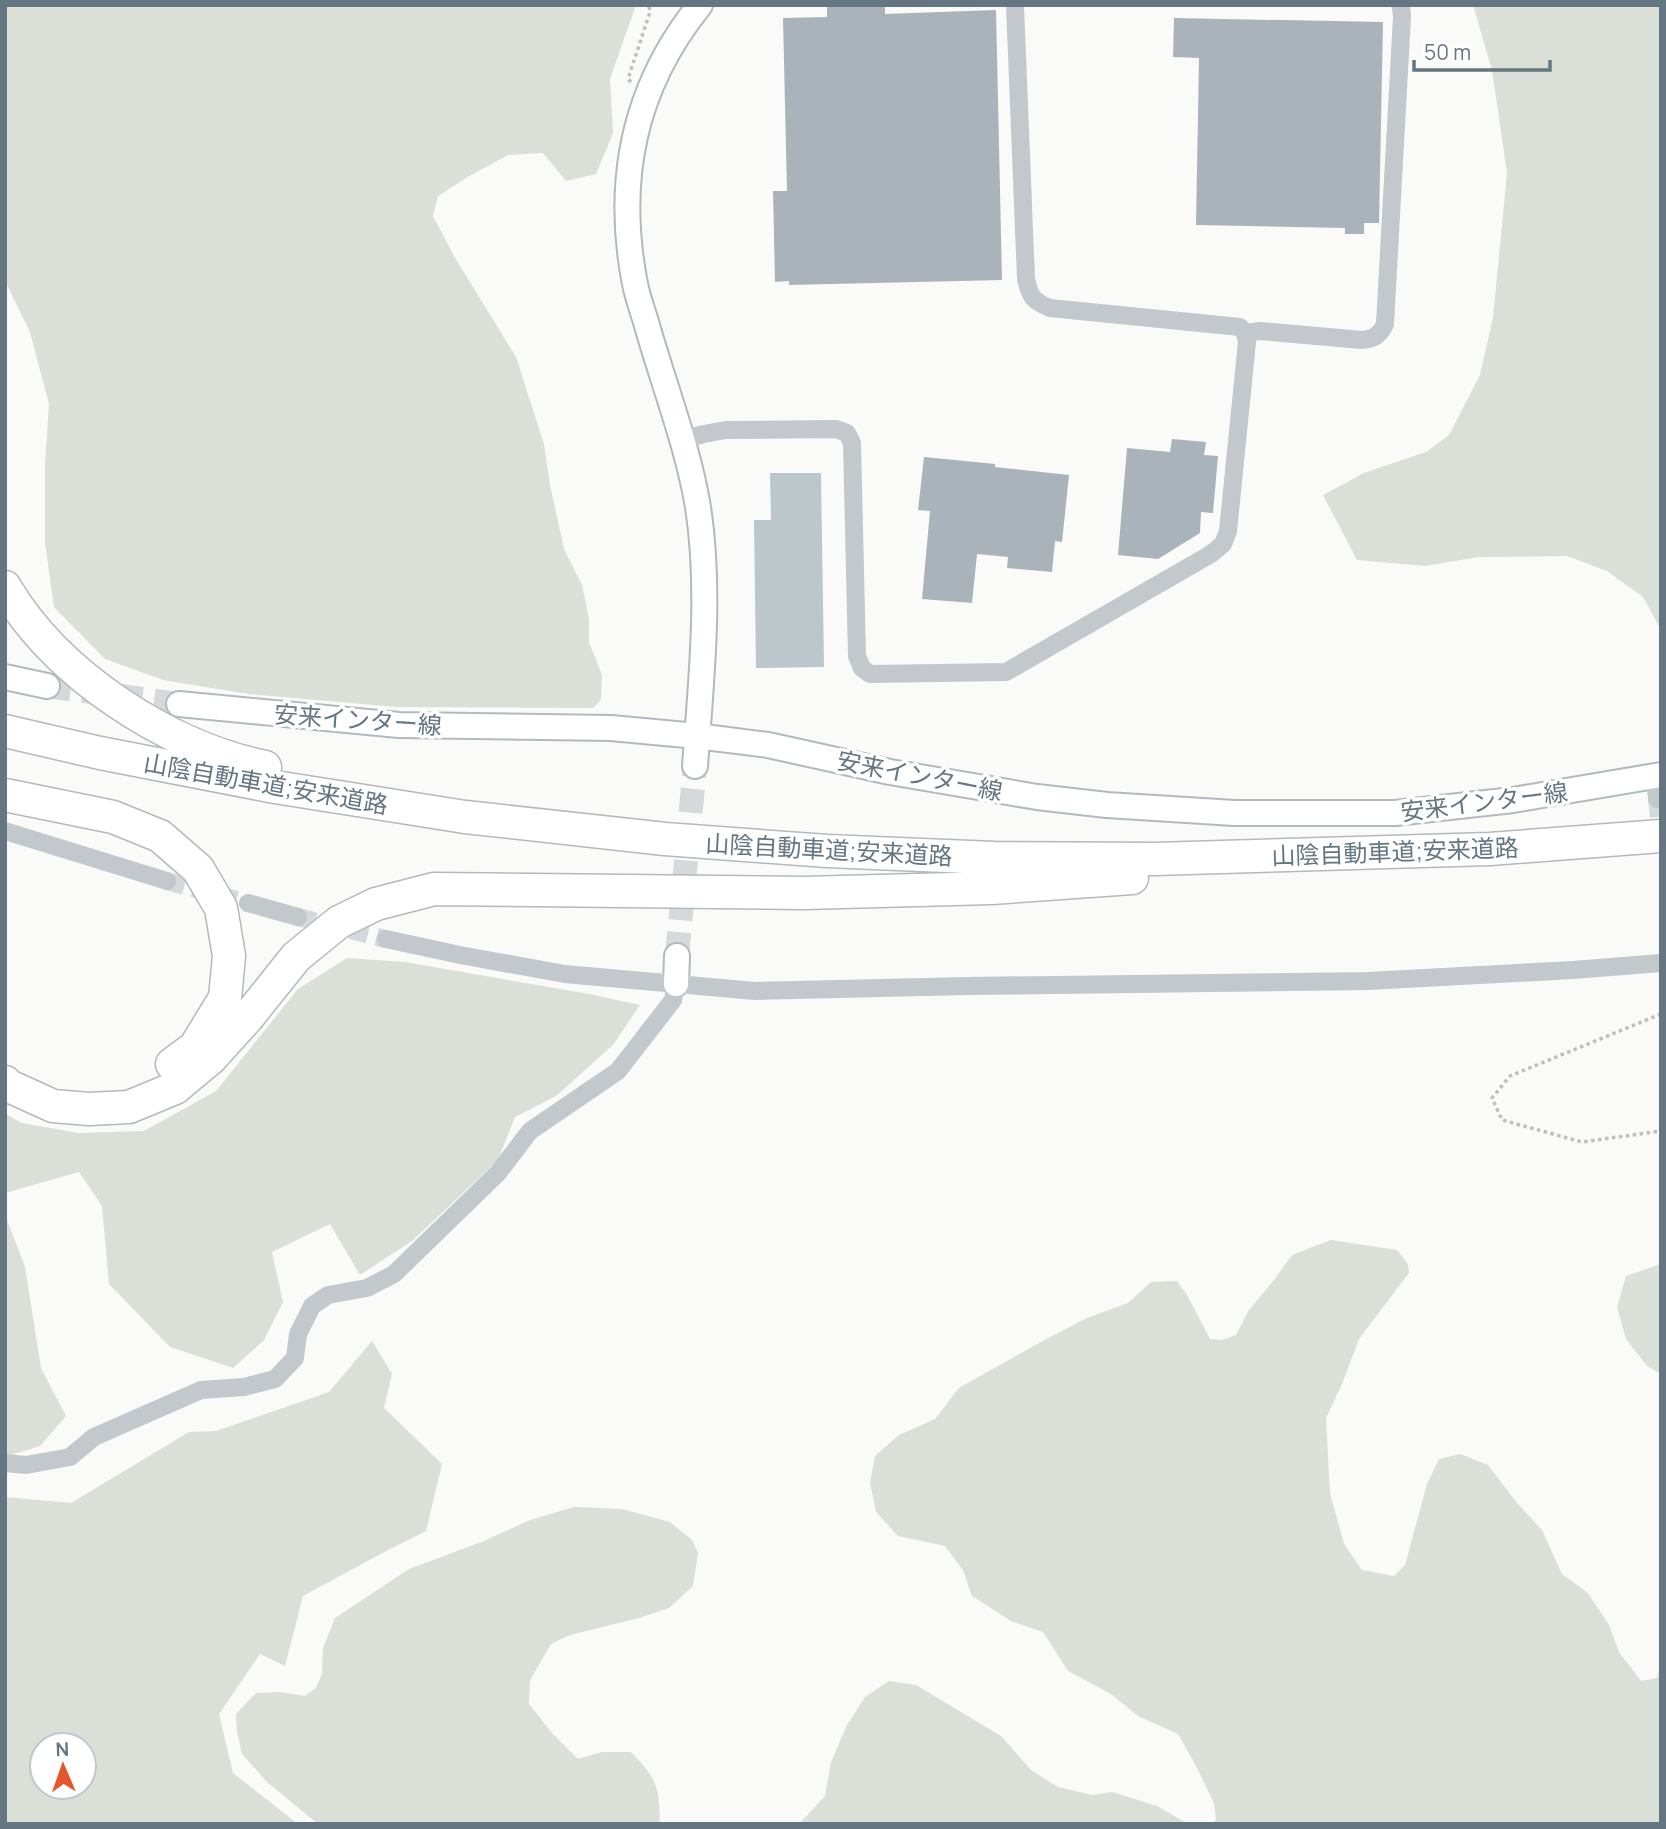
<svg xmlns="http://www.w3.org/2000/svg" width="1666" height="1829" viewBox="0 0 1666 1829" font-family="Manrope,'Noto Sans JP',sans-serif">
<rect width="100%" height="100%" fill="#fafaf8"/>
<path fill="#dadfd7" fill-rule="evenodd" d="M5,5H636L610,79L613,133L596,174L566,181L543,153L508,155L471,175L438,196L433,216L454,256L516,357L544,444L550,485L564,549L582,585L589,619V642L602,675L601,700L593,708L397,707L248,694L163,680L105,659L54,607L45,543V464L49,404L30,332L5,281Z
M1473,5H1661V630L1643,597L1607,571L1567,556L1479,557L1425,566L1357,560L1323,495L1364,473L1426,452L1449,435L1480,375L1493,318L1507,173L1492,70Z
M347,958L405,962L589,994L640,1005L613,1045L556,1096L515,1117L498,1160L412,1241L360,1275L330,1224L272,1252L283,1302L264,1340L233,1368L170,1347L109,1284L102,1206L79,1172L5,1193V1114L22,1123L79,1133L144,1131L216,1091L298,989Z
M5,1215L25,1267L41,1368L66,1416L40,1446L5,1457Z
M1331,1240L1397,1250L1408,1264L1409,1273L1359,1339L1342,1384L1326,1418L1330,1493L1344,1544L1362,1570L1394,1576L1405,1565L1427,1484L1439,1459L1460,1454L1488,1465L1517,1503L1542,1530L1562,1574L1588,1593L1609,1625L1619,1652L1641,1681L1657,1678L1661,1662V1824H1213L1216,1819L1214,1803L1195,1764L1178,1734L1138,1716L1111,1694L1068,1671L1043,1632L1011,1621L972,1596L963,1570L945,1546L898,1536L876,1512L870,1483L875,1456L899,1435L935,1419L959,1388L1037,1344L1087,1318L1128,1303L1151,1282L1177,1281L1187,1295L1210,1339L1222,1340L1236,1335L1249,1310L1274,1280L1292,1255Z
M1661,1264V1374L1647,1366L1626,1339L1617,1307L1626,1276Z
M372,1341L392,1374L384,1408L442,1464L426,1531L386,1551L303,1596L285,1666L260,1654L219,1714L233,1773L298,1824H5V1497L71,1503L189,1432L216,1431L329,1392ZM84,1745V1787H42V1745Z
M574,1507L622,1509L670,1522L692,1540L698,1553L693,1586L669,1608L639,1618L570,1635L551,1644L540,1663L530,1680L529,1704L552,1733L578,1759L602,1752H631C658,1780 659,1786 660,1824H318L267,1782L242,1754L237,1732L236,1714L256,1693L280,1692L305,1696L316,1688L322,1674L323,1648L335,1618L409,1569L484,1541L530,1520Z
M889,1681L916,1685L1001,1736L1031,1770L1058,1787L1092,1795L1112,1792L1157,1806L1188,1824H799L825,1796L831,1762L847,1725L865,1697Z"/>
<path fill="#bbc7cb" d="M770,473H821L824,667L756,668L754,520H771Z"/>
<path fill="#aab3b9" d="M827,5H885V14L996,10L1002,280L789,285V281L775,282L773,191H787L783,18L827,17Z
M1174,18L1383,22L1379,223H1364V234H1345V228L1196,225L1199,58L1173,57Z
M1172,439L1206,442L1204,455L1218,456L1213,513L1201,512L1200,533L1158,559L1118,555L1127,448L1170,452Z
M924,457L995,464V467L1069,475L1062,542L1055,541L1052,572L1007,568L1008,557L977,554L972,603L922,599L930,511L918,510Z"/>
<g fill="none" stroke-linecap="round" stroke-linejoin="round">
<path stroke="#d5d9db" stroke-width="18" stroke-dasharray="18 9" stroke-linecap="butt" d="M1657,799L1661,838
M167,881L248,903
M298,917L386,939"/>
<path stroke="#d5d9db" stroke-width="24" stroke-dasharray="24 12" stroke-linecap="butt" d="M47,686L179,704
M677,956L695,766"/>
<defs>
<path id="secondary" d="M5,677L47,686
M179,704L399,725L611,728L697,736L768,745L890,772L1037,797L1107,805L1234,813H1395L1513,800L1661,775
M695,766C701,681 711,592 698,507C688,447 665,388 648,329C644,314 638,299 635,284C615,181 633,88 700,5
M676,984L677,956"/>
<path id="highway" d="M5,587C56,674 167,747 265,767
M5,731L100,753L275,787L465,817L665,839L827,851L994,858L1155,859L1490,849L1661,836
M5,795L113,817L160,836L198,869L221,908L229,956L225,998L195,1047L172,1064
M5,1082L9,1086L53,1106L89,1109L129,1107L175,1088L211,1058L248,1017L296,957L339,922L376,904L434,889L805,893L991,888L1132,878"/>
</defs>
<use href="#secondary" stroke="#b3babf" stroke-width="28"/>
<use href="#highway" stroke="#b4b9bd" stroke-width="35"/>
<path stroke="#bbbfc2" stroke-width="3.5" stroke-dasharray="3.5 3.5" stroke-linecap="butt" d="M631,82L628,79L650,12L649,5
M1661,1014L1510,1076L1492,1098L1502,1120L1582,1142L1661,1131"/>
<path stroke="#c3c8cc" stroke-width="18" d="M1245,333L1260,331L1362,340C1374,339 1380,335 1385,324L1402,17L1401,7L1400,5
M681,440L704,434L726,430L836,429L847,433L852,443L857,656L862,668L870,674L1006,672L1211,554L1223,544L1228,531L1247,342L1245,333L1240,327L1050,308C1033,301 1030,297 1026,279L1015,5
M1655,776L1657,799
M5,831L167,881
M248,903L298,917
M386,939L460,955L565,974L755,991L968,986L1368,981L1573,970L1661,963
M5,1463L26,1465L70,1457L94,1437L201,1390L244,1387L275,1379L295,1358L298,1334L312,1306L328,1295L367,1288L394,1274L498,1173L530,1131L618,1071L673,1000L676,984"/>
<use href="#secondary" stroke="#fff" stroke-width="24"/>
<use href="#highway" stroke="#fff" stroke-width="32"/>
</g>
<g text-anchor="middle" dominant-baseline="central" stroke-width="7" stroke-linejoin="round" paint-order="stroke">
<g font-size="24" fill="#657683" stroke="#fff">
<text transform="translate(358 719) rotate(4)">安来インター線</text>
<text transform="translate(920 775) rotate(11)">安来インター線</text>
<text transform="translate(266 783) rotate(10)">山陰自動車道;安来道路</text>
<text transform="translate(1484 801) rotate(-7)">安来インター線</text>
<text transform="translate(829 849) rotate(3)">山陰自動車道;安来道路</text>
<text transform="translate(1395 851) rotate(-2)">山陰自動車道;安来道路</text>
</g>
</g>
<rect width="1666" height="1829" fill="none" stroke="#657683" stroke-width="14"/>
<g transform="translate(63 1766) rotate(358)"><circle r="33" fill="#ffffff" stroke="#c1c8cd" stroke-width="2"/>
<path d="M0-5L12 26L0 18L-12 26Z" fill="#e4572e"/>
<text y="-10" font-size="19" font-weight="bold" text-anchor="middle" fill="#657683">N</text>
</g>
<path d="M1414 60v10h136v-10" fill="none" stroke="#657683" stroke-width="3.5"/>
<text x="1424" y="60" font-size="21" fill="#657683" stroke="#ffffff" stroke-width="5" paint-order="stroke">50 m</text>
</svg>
